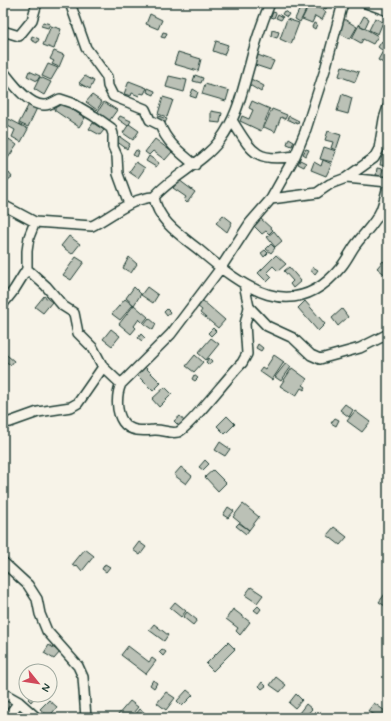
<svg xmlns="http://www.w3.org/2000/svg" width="391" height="721" viewBox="0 0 391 721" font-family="Mynerve,sans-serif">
<rect width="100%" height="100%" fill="#f7f3e8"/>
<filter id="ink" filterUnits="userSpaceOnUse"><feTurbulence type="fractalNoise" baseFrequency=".025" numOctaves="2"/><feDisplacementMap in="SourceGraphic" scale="8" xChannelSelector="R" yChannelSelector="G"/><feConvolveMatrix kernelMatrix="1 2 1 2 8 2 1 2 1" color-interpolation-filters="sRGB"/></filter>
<g filter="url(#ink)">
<path fill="#bbc1b6" stroke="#1f3d34" d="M281,3H294L292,8Z
M309,3H322L321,7Z
M310,3L326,12L322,20L315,16L312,23L302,19Z
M324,3L328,4L326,9L322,7Z
M300,8L306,10L300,22L295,19Z
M284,11L289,14L287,17L282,14Z
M273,12L276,13L274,18L271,17Z
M150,14L162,20L158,29L146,24Z
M278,14L283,17L281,20L276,18Z
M364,16L369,19L365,28L359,25Z
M375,18L383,22L378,34L369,30Z
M287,19L299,23L291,44L280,39Z
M344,19L357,27L350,39L337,32Z
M43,22L50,24L48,28L41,26Z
M314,23L317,24L315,29L312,27Z
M359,25L378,36L373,44L363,39L361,43L352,38Z
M51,26L61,29L54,49L43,45Z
M272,30L279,32L277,38L271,36Z
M163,32L167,33L165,38L161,37Z
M32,36L39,39L37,43L31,40Z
M216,41L228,45L224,55L213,51Z
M382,41L388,44L387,65L378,60L383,51L378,47Z
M54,51L64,55L59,67L52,64L54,61L50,59Z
M178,52L201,59L198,71L174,64Z
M255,54L274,61L270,70L252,64Z
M48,64L58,68L51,80L42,76Z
M342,66L359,72L355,82L339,76Z
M29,71L40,76L37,81L27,76Z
M195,75L203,78L201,83L193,81Z
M85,76L94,81L90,89L79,83Z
M169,76L187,80L184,92L166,87Z
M40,77L51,82L44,95L34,89Z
M251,79L264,86L261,92L248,84Z
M129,81L147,88L144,94L140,93L139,96L132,93L131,96L124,94Z
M205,84L229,91L226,101L202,94Z
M148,88L155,91L154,95L147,92Z
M193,89L198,92L196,98L190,96Z
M342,94L352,98L348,114L337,111Z
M92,95L102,102L97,110L86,102Z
M163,97L173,100L167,117L158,114Z
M60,101L85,118L79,127L54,110Z
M252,101L270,109L261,131L240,121L242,116L249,119L253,110L249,108Z
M104,102L117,110L109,121L97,113Z
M29,104L37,108L28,127L19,123Z
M272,109L287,115L285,119L281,117L275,132L264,127Z
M211,111L222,113L220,123L211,122Z
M120,116L131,121L128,126L118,119Z
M158,116L167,119L165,123L156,120Z
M289,116L299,121L298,124L287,119Z
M9,119L28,129L21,142L12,137L15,130L6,125Z
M93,123L104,130L100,135L89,129Z
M129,124L139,131L133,140L123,133Z
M328,131L341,135L336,150L331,148L333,142L325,140Z
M120,137L130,144L127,149L116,141Z
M289,138L294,141L292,146L287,144Z
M9,139L17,145L6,161L3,159V149Z
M155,139L172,152L165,160L153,151L149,155L145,152Z
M324,147L336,151L332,162L320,159Z
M306,149L309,150L306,156L303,154Z
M136,150L139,152L137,157L133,155Z
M382,155L388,156V166L380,165Z
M149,156L159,163L156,167L146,161Z
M300,160L306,163L304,167L298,164Z
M323,160L332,164L326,176L311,170L314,162L321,166Z
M136,162L145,168L138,178L129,172Z
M377,168L383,169L381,176L376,175Z
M9,173L12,177L8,180L6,175Z
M179,180L195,192L187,203L184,200L186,197L173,188Z
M223,215L232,222L227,232L216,223Z
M260,218L273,230L269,234L266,231L262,234L253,225Z
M274,231L282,241L275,247L267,237Z
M69,236L80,244L72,254L61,246Z
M271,244L275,248L271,253L266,249Z
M265,250L268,253L264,257L261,253Z
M276,255L286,264L278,271L273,266L267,272L272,277L267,282L258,273Z
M76,257L84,262L71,280L63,275Z
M129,257L137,264L131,273L123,268Z
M383,261L388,265V277L377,268Z
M289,267L301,281L293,288L290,284L293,281L284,271Z
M313,267L318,270L315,274L310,270Z
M134,287L141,294L134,305L126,298Z
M147,287L158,295L153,303L141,295Z
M44,296L52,302L43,313L35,307Z
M125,299L133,305L120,320L112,314Z
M202,300L225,320L218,328L200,313L202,310L197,306Z
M305,301L325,324L318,331L298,308Z
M134,305L148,317L143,323L139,319L134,326L136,328L131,334L119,324Z
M167,309L170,312L167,316L164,312Z
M342,309L348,317L338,326L332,318Z
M149,318L156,324L153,330L144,324Z
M213,328L216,331L211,336L208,333Z
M111,329L120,336L112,346L103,339Z
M141,334L145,338L142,341L138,338Z
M211,338L219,344L206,360L198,353Z
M258,344L263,348L261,351L256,348Z
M3,352L14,361L11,365L3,360Z
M195,355L203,362L194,372L186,366Z
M274,355L284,362L272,380L259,371L262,367L265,369Z
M209,358L212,361L209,365L206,362Z
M286,363L291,367L281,381L275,377Z
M143,365L161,383L153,391L135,373Z
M292,368L307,379L303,385L306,387L304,390L301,388L296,396L280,386Z
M194,375L198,378L195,381L192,379Z
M165,387L172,394L159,407L152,399Z
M345,404L353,410L349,417L340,410Z
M355,411L370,422L362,432L347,421Z
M180,416L184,421L179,426L174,421Z
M227,416L235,424L225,434L217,426Z
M335,418L339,420L336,426L331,423Z
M220,442L230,449L225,456L215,450Z
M205,460L209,464L203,470L199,467Z
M181,467L192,476L186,484L174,475Z
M213,470L226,483L218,491L205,477Z
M243,504L259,517L249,530L233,517Z
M228,507L234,511L228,518L223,515Z
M239,523L249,530L246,534L236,526Z
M334,527L347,537L340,545L327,535Z
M139,542L146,547L140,555L133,550Z
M85,549L94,556L82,571L77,565L75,567L72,565Z
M105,564L110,567L106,572L102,569Z
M251,587L263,595L257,603L245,595Z
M385,594L388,595V608L379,602Z
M175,602L186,611L181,617L170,608Z
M258,606L261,609L258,613L254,610Z
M233,609L250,622L240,635L236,631L238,628L226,619Z
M187,612L197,620L193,625L183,617Z
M154,624L168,635L164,641L149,630Z
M228,642L235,649L213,671L206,664Z
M49,645L60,652L54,659L44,653Z
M128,646L149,662L152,658L156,661L146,674L121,655Z
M162,649L166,652L163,656L159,652Z
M276,677L286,685L280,692L270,685Z
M153,680L157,683L154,688L150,685Z
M262,682L266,686L262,689L259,686Z
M187,690L193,695L182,706L177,701Z
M166,692L175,698L166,710L157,703Z
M296,694L302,700L295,708L289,703Z
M32,695L34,698L31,702L28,699Z
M49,700L57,707L49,717L40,709Z
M130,701L138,707L129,718H119L117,716Z
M374,703L385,711L380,718L368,711Z
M306,704L312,709L304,718L299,713Z
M140,709L145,713L142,718L136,714Z"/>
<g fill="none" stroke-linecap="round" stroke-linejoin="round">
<defs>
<path id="street" d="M70,3L86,48L107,77L108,86L113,96L145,109L150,120L160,125C167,143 181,153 195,165
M270,3C262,23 255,43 250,64C242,91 238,116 220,140C202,164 173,175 154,197C158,221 180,235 198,249C242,287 293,326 341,267C346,261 350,253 354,247C363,234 375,224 381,210C384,202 386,194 388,186
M366,3L388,11
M3,31L19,36L32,20L37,3
M3,71C11,81 29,107 45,105C50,105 55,101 60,99L72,103L94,116L111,128L113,134V147L117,156L118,174L129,204
M233,122C252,152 256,163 295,156
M346,178L388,182
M271,199L317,193L330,184L346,178L374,158L379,149L384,119L388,107
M3,205L35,222L92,226C112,216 131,198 154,197
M27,269L46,286L63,306L74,313L78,333L93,348L103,367L121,384
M244,284L249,307L267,326L293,338L311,355L320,359L360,348L388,334
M3,304L14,290L27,269V251L29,237L35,222
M249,307L245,324L247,354L242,363C230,374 189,428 178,432C169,434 162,429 154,430C143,431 130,432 123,422C116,412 116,395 121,384L171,334L220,269L250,223L271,199L295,156L305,132L325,70L343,3
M3,423L10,422L38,412L71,407L78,403L103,367
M3,562L28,585L37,599L40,614L47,631L78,666L83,677L86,718
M3,693L19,702L37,718
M7,718L19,702"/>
</defs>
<use href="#street" stroke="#1f3d34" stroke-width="12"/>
<use href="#street" stroke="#f7f3e8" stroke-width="9"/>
</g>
</g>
<rect width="391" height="721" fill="none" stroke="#f7f3e8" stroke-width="16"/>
<rect x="8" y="8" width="375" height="705" fill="none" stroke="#1f3d34" stroke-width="1.5" filter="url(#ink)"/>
<g transform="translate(38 683) rotate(120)"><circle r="19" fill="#f7f3e8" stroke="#a1aaa0"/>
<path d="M0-3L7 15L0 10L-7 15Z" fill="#d1495b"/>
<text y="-6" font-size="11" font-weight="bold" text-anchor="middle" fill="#1f3d34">N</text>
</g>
</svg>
